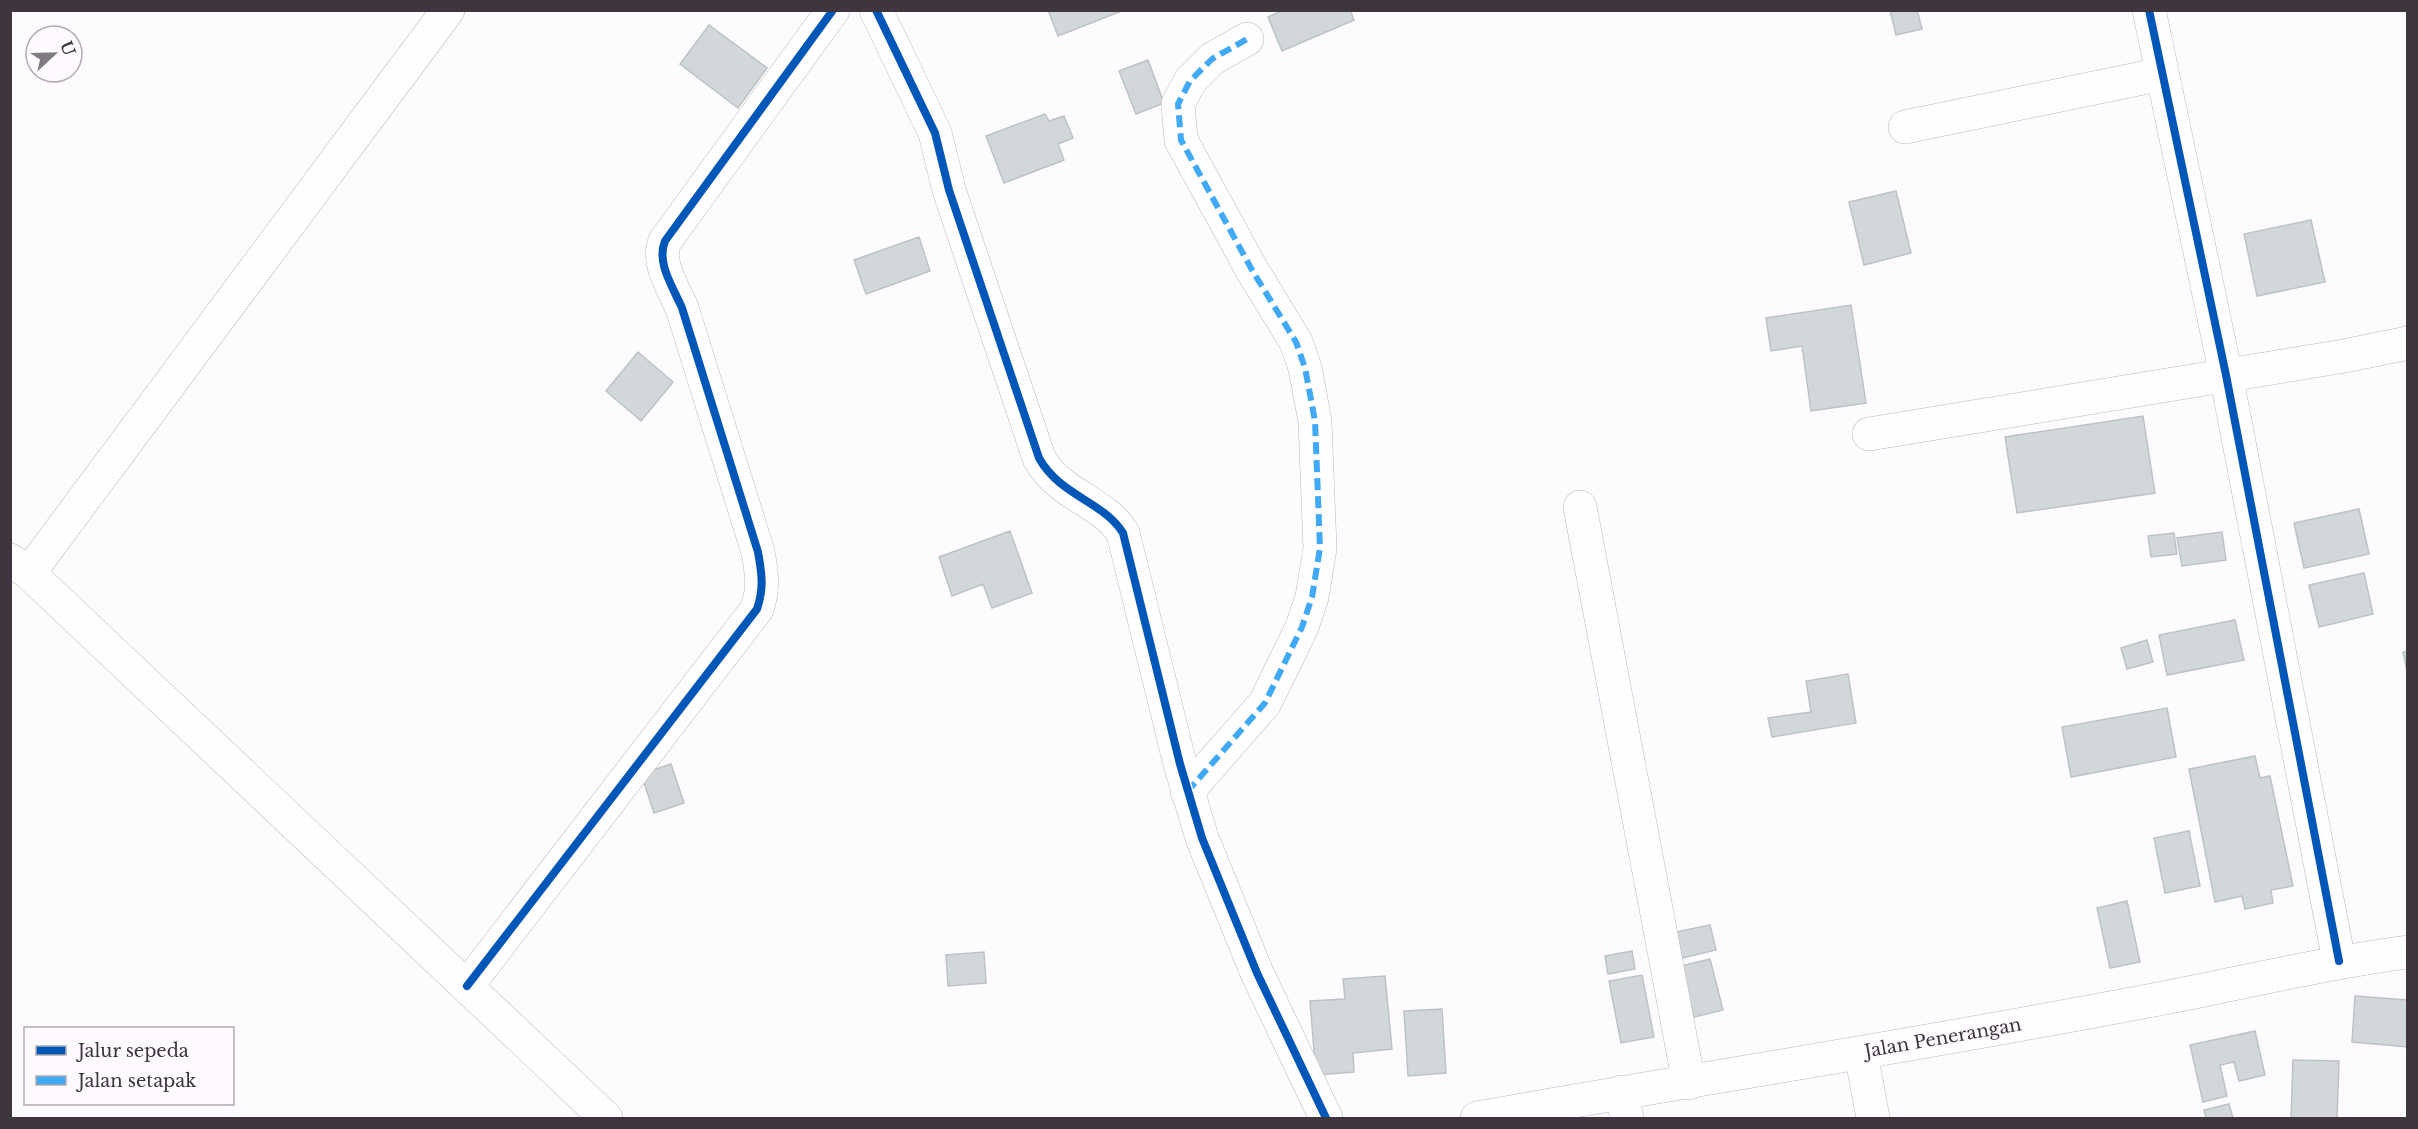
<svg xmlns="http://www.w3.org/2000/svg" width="2418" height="1129" viewBox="0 0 2418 1129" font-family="'Libre Baskerville',serif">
<rect width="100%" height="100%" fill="#fdfbfe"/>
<path fill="#d2d8da" stroke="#bdc3c4" stroke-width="1.5" d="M1048,10H1124L1058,36Z
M1284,10H1350L1354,20L1282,51L1268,17Z
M1890,10H1917L1922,29L1896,35Z
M709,25L767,68L738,108L680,64Z
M1148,60L1164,103L1136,114L1119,71Z
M1045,114L1049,121L1064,116L1073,138L1058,144L1064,160L1004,183L986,136Z
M1896,191L1911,253L1864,265L1849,202Z
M2311,220L2325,282L2257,296L2244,234Z
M919,237L930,271L866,294L854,260Z
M1851,305L1866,403L1811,411L1802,346L1771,351L1766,318Z
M638,352L673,382L641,421L606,391Z
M2143,416L2155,493L2017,513L2005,437Z
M2359,509L2369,554L2304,568L2294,523Z
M1010,531L1032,593L992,608L983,584L952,596L939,557Z
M2222,532L2226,560L2182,566L2177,538Z
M2174,533L2177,554L2151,557L2148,536Z
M2364,573L2373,614L2319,627L2309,585Z
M2235,620L2244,660L2167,675L2159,635Z
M2147,640L2153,662L2127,669L2121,648Z
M2408,651V676L2403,652Z
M1848,674L1856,723L1772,737L1768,718L1811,712L1806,681Z
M2167,708L2176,757L2071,777L2062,727Z
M2255,756L2260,778L2270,776L2293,886L2271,890L2273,903L2245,909L2242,896L2215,902L2189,769Z
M671,764L684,803L654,813L641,774Z
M2189,831L2200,886L2165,893L2154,838Z
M2127,901L2140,962L2110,968L2097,908Z
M1710,925L1716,950L1682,958L1676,932Z
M1632,951L1635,969L1608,974L1605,956Z
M984,952L986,983L948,986L946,955Z
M1710,959L1723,1010L1694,1017L1681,966Z
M1642,975L1654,1037L1621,1043L1609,981Z
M1385,976L1392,1049L1353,1053L1354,1072L1316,1075L1310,1001L1345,999L1343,979Z
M2355,996L2408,1000V1047L2352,1042Z
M1442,1009L1446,1073L1408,1076L1404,1011Z
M2255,1031L2265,1075L2239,1081L2234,1062L2220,1065L2227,1096L2203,1102L2190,1045Z
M2293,1060L2339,1061L2337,1118H2291Z
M2229,1104L2233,1118H2206L2204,1110Z"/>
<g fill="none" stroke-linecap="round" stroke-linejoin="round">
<defs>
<path id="minor" d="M876,10L935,133L949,190L1039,458C1060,496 1103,501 1123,533L1180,764L1202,838L1257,973L1326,1118
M2149,10L2226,375L2339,961
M1905,127L2162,74
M1869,434L2344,356L2408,343
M1580,507L1689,1083
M10,560L29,573L606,1118
M29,573L448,10
M1187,792L1265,703L1302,627L1312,597L1320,548L1315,421L1305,368L1296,342L1252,270L1181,140L1178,104L1190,81L1212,59L1247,39
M467,986L757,609C764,588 762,574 758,552L682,308C673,287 656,263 665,241L833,10
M1861,1053L1873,1118
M1621,1092L1627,1118"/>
<path id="tertiary" d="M1477,1118C1663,1085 1849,1056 2034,1022C2084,1013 2134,1004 2184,994C2258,979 2332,962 2408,952"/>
</defs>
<use href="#minor" stroke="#bcb7be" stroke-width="34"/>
<use href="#tertiary" stroke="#bcb7be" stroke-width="34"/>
<use href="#minor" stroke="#fffeff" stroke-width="33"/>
<use href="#tertiary" stroke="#fffeff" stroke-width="33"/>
<path stroke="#3fa9f5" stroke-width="6" stroke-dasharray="12 6" stroke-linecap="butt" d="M1187,792L1265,703L1302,627L1312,597L1320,548L1315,421L1305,368L1296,342L1252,270L1181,140L1178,104L1190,81L1212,59L1247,39"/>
<defs>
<path id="cycleway" d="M876,10L935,133L949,190L1039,458C1060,496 1103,501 1123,533L1180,764L1202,838L1257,973L1326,1118
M2149,10L2226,375L2339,961
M467,986L757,609C764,588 762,574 758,552L682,308C673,287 656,263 665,241L833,10"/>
</defs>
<use href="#cycleway" stroke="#fefaff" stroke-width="11"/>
<use href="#cycleway" stroke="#0057b8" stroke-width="8"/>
</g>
<g text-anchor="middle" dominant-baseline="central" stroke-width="5" stroke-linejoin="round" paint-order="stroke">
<g font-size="18" fill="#3e353f" stroke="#fefaff">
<text transform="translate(1943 1038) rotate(-10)">Jalan Penerangan</text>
</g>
</g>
<rect width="2418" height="1129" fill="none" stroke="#3e353f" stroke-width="24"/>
<rect x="24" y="1027" width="210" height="78" fill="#fefaff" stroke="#b1abb2" stroke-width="1.5"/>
<rect x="36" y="1046" width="30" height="9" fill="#0057b8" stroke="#b1abb2" stroke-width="1.5"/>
<text x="78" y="1057" font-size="18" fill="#3e353f">Jalur sepeda</text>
<rect x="36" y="1076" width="30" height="9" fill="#3fa9f5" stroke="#b1abb2" stroke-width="1.5"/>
<text x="78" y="1087" font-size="18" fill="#3e353f">Jalan setapak</text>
<g transform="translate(54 54) rotate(68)"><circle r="28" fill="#fefaff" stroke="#b1abb2" stroke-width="1.5"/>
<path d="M0-4.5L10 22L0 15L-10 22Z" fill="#817a82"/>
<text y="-9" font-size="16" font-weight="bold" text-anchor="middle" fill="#3e353f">U</text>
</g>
</svg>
